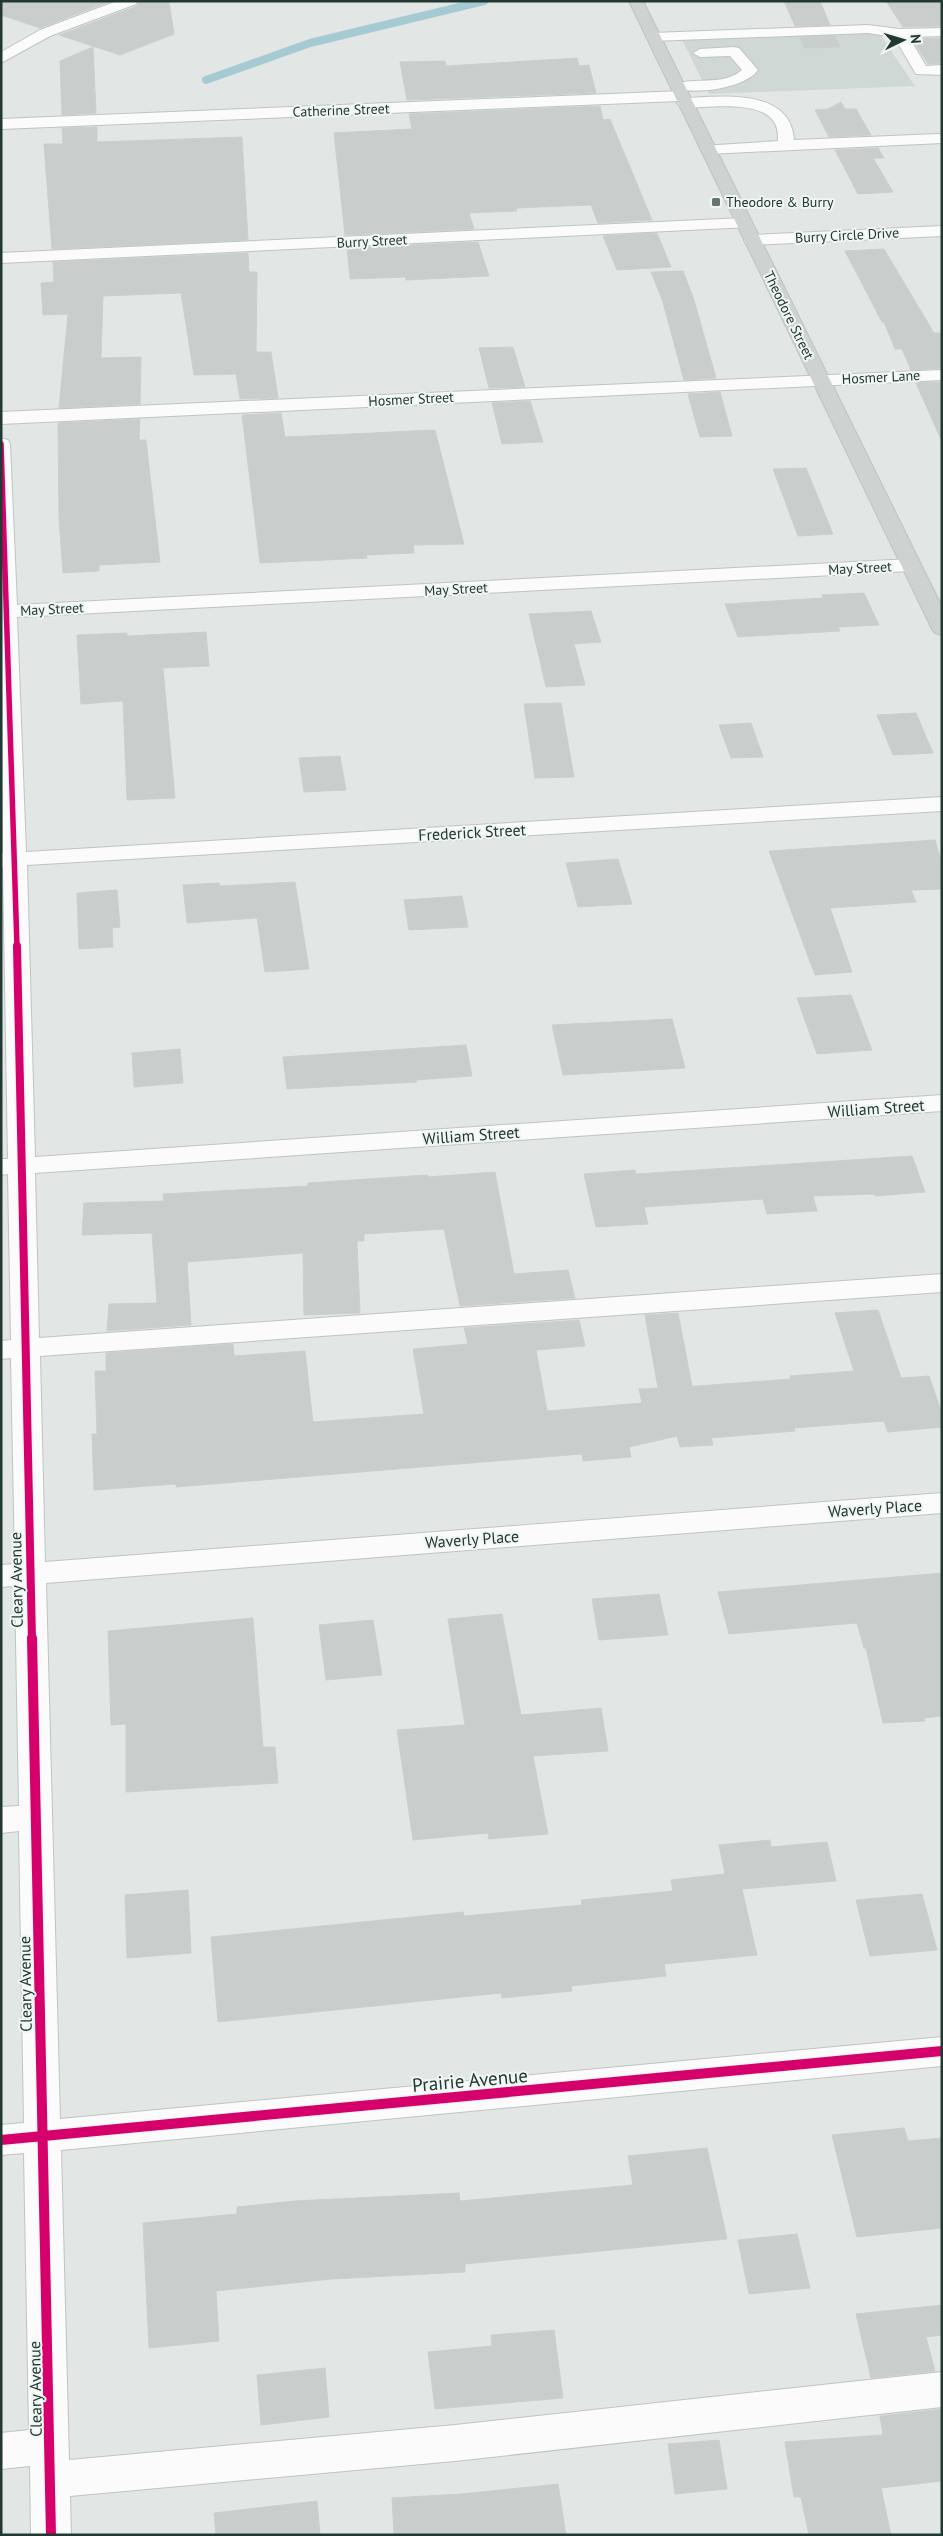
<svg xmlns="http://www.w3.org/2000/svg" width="943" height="2536" viewBox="0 0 943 2536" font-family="'PT Sans',sans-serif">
<rect width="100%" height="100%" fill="#e2e7e5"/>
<path fill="#d0d8d5" d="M879,33L915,86L709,94L682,40Z"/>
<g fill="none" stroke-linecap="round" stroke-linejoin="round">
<path stroke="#a6cad2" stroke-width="8" d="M206,80L310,43L484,1"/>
</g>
<path fill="#c9cecc" stroke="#cbd0ce" d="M1,1H111L40,28L1,15Z
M140,1H169L174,34L120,55L59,35L137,6Z
M784,1H820L830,25L795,26Z
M886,1H942V26L903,27Z
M835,36L840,47L804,48L800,37Z
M942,38V63L928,64L912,39Z
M93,47L96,113L62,115L60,61Z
M577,58L579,66L589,65L596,93L407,100L400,62L445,61L446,66Z
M841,102L845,109H856L871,135L829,137L815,110L828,109Z
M600,106L603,120L610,119L652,220L598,223L591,205L516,208L517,211L469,213L474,229L345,235L334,133L412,129L409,114Z
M97,127V142L242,137L248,240L52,249L44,144H63L62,128Z
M878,148L884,158H873L893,192L858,194L835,150Z
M657,233L671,267L617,270L603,236Z
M478,242L489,276L406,280L405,277L350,279L347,248Z
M884,249L934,333H942V368L911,370L902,349H895L884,322H882L845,251Z
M248,253L249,272H257L256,352H271L278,398L240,399L236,374L194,375L181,293L103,296L101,358L141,357L140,404L59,408L68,314L43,315L41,283L54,282L53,262Z
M683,271L694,300L716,378L684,380L662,299L651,272Z
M513,347L525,387L489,388L479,348Z
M942,382V442L916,383Z
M720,392L732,436L700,437L688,394Z
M530,401L543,442L502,444L492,403Z
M281,413L285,437L435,430L464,544L413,545L414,553L366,555L367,558L260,563L242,415Z
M140,419L139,440H146L160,562L99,565V571L63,573L59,519L58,423Z
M806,468L833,534L798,536L773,469Z
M864,593L879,625L838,627L840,631L738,637L725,604L823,598L822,595Z
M591,611L601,642L574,644L585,685L546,687L529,614Z
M206,632L209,666L163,668L175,798L127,800L123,701L81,704L77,635L127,633V636Z
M561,703L574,777L535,778L524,704Z
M916,713L933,753L893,755L877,715Z
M751,723L763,757L731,758L719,725Z
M340,756L346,790L304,792L299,758Z
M935,840L942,864V889L911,890L916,902L830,908L852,972L815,975L769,851Z
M618,859L632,904L578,907L566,863Z
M295,882L309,969L265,972L257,918L187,923L183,885L219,883L220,886Z
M117,890L120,927L112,928L113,947L79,949L77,893Z
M462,896L468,927L409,930L404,900Z
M851,995L872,1050L817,1054L797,998Z
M672,1019L685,1068L563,1075L552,1025Z
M466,1045L472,1076L416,1080L417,1082L287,1089L283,1057Z
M180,1049L183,1083L134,1087L132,1053Z
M912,1156L925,1192L875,1196L874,1194L813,1196L817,1211L767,1214L763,1199L644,1207L648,1224L596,1227L584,1174L635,1170L636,1174Z
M495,1172L514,1274L568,1270L575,1298L460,1306L444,1229L364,1234V1241H357L360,1313L304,1315L303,1253L187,1262L191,1325L107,1331L109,1304L157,1303L152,1233L82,1235L84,1203L164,1201L163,1194L308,1186V1183L427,1175L428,1177Z
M878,1310L901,1378L929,1376L942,1414V1427L888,1432L884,1421L794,1428L795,1431L711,1438L713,1445L680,1447L677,1436L629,1447L631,1457L583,1461L582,1454L176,1487V1484L94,1490L92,1434H97L95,1371H106V1353L233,1344L234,1356L305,1351L313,1422L424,1414L413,1349L468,1344L464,1328L579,1320L585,1346L536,1350L547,1411L642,1403L639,1389L658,1388L645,1315L678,1313L692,1386H698L791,1379L790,1376L854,1371L835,1313Z
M942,1573V1716L924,1718L925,1721L883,1723L866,1648H864L857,1623L729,1634L718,1592Z
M659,1594L668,1635L599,1640L592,1599Z
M502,1614L521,1715L601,1708L608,1751L533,1756L548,1834L489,1839L488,1833L413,1840L397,1730L465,1725L448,1619Z
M253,1618L263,1747H275L278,1783L126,1792V1724L111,1725L108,1631Z
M373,1620L382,1675L326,1680L319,1625Z
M770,1840L771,1847L827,1842L836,1881L742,1889L757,1955L664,1964L666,1976L571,1986L572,1991L502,1998L501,1993L218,2022L211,1937L463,1912L464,1916L582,1905L581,1900L673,1891L671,1880L725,1874L719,1845Z
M188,1890L191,1953L127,1958L125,1895Z
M922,1894L937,1950L870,1956L856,1900Z
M904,2128L908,2141L942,2138V2228L857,2237L832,2135Z
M707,2148L727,2239L465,2264V2272L332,2279L216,2291L219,2341L149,2348L143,2223L237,2214V2207L294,2201L459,2193L460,2201L633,2185L628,2156Z
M797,2234L810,2288L749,2294L738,2240Z
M942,2305V2335L926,2337L935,2371L871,2378L856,2314Z
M554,2330L563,2398L435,2409L428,2352L492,2346L491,2335Z
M325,2368L329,2417L261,2425L257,2375Z
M942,2409V2481L881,2488L891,2535H809L801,2497H794L785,2442L883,2435L880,2416Z
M719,2440L727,2489L675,2494L668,2444Z
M558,2484L566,2535H394L392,2498L461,2494Z
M317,2501L320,2535H216L214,2513Z"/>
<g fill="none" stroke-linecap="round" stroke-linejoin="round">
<defs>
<path id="minor" d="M117,1H138L136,4L50,36L1,63V52L40,30Z
M868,25L899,29L942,28V36L909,37L926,66L942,65V75L916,74L894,37L868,33L653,41L646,37L653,33Z
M734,47L739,48L758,70C745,88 699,94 679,89L676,86L679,83C699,78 725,85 742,70L730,56L700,57L693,53L700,49Z
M682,91L687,93L690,96L688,98C724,96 791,89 794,140L939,134L942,135V143L708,154L700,149L702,146L778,141C778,135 778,127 774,122C761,100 707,107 685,108L680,106L677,103L679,101L1,129V119Z
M744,218L750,219L752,223L750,227L1,263V253Z
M942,226V236L752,245L746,244L744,240L746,236L752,235Z
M942,370V380L1,424V412Z
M1,438L8,440L10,444L17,605L911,559L918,561L921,565L918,569L911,571L17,617L26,852L942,797V811L27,865L35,1157L942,1095V1111L35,1173L39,1338L942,1274V1292L40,1356L45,1562L942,1493V1513L46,1583L60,2119L942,2037V2066L61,2150L69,2460L455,2425L942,2372V2407L455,2461L70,2496L71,2535H31L30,2466L1,2469V2433L29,2430L24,2153L1,2155V2125L24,2123L19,1831L1,1833V1807L19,1806L15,1586L1,1587V1565L15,1564L11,1358L1,1359V1341L11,1340L8,1174L1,1175V1159H8L3,867H1V853H3Z"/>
<path id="major" d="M629,1H643L942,607V635L935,633L932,629Z"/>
</defs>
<use href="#minor" stroke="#bfc4c2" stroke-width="2"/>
<use href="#major" stroke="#bcc3c1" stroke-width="2"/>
<use href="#minor" fill="#fbfbfb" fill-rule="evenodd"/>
<use href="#major" fill="#ced3d2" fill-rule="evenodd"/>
<defs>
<path id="cycleway-far2" d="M1,444L17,947"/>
<path id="cycleway-far1" d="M17,946L32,1640"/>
<path id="cycleway" d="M32,1638L51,2535
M1,2140L942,2051"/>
</defs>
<use href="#cycleway-far2" stroke="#f0f6f3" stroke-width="8"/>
<use href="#cycleway-far1" stroke="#f0f6f3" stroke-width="11"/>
<use href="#cycleway" stroke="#f0f6f3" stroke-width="13"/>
<use href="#cycleway-far2" stroke="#d6006c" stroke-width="5.5"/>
<use href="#cycleway-far1" stroke="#d6006c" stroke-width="8"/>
<use href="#cycleway" stroke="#d6006c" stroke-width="10"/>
</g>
<rect fill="#657571" stroke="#f0f6f3" stroke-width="2" x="711" y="197" width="10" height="10" rx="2.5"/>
<g text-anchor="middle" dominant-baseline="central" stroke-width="4" stroke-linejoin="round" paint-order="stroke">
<g font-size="14" fill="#223833" stroke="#f0f6f3">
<text transform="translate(341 110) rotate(-2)">Catherine Street</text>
<text transform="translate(847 235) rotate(-3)">Burry Circle Drive</text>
<text transform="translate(372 241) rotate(-3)">Burry Street</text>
<text transform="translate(789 315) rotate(64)">Theodore Street</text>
<text transform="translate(881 377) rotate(-3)">Hosmer Lane</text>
<text transform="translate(411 399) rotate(-3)">Hosmer Street</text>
<text transform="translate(860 568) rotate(-3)">May Street</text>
<text transform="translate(456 589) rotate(-3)">May Street</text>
<text transform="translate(52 609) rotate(-3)">May Street</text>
</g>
<g font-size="14" fill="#223833" stroke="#f0f6f3" text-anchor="start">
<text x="726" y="202">Theodore &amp; Burry</text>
</g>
<g font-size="16" fill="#223833" stroke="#f0f6f3">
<text transform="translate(472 832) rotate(-3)">Frederick Street</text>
<text transform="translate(876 1108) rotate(-4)">William Street</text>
<text transform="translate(471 1135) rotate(-4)">William Street</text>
<text transform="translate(875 1508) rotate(-4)">Waverly Place</text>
<text transform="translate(472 1539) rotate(-4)">Waverly Place</text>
<text transform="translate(16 1580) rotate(-91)">Cleary Avenue</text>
<text transform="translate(25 1984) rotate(-91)">Cleary Avenue</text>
<text transform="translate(35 2389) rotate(-91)">Cleary Avenue</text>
</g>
<g font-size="19" fill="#223833" stroke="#f0f6f3">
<text transform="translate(470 2080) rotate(-5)">Prairie Avenue</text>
</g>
</g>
<rect width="943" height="2536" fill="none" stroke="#223833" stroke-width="5"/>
<g transform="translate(903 40) rotate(85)" stroke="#f0f6f3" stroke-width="4" paint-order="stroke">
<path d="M0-4L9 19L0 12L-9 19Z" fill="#223833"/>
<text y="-8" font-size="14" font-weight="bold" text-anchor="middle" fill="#223833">N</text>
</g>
</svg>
